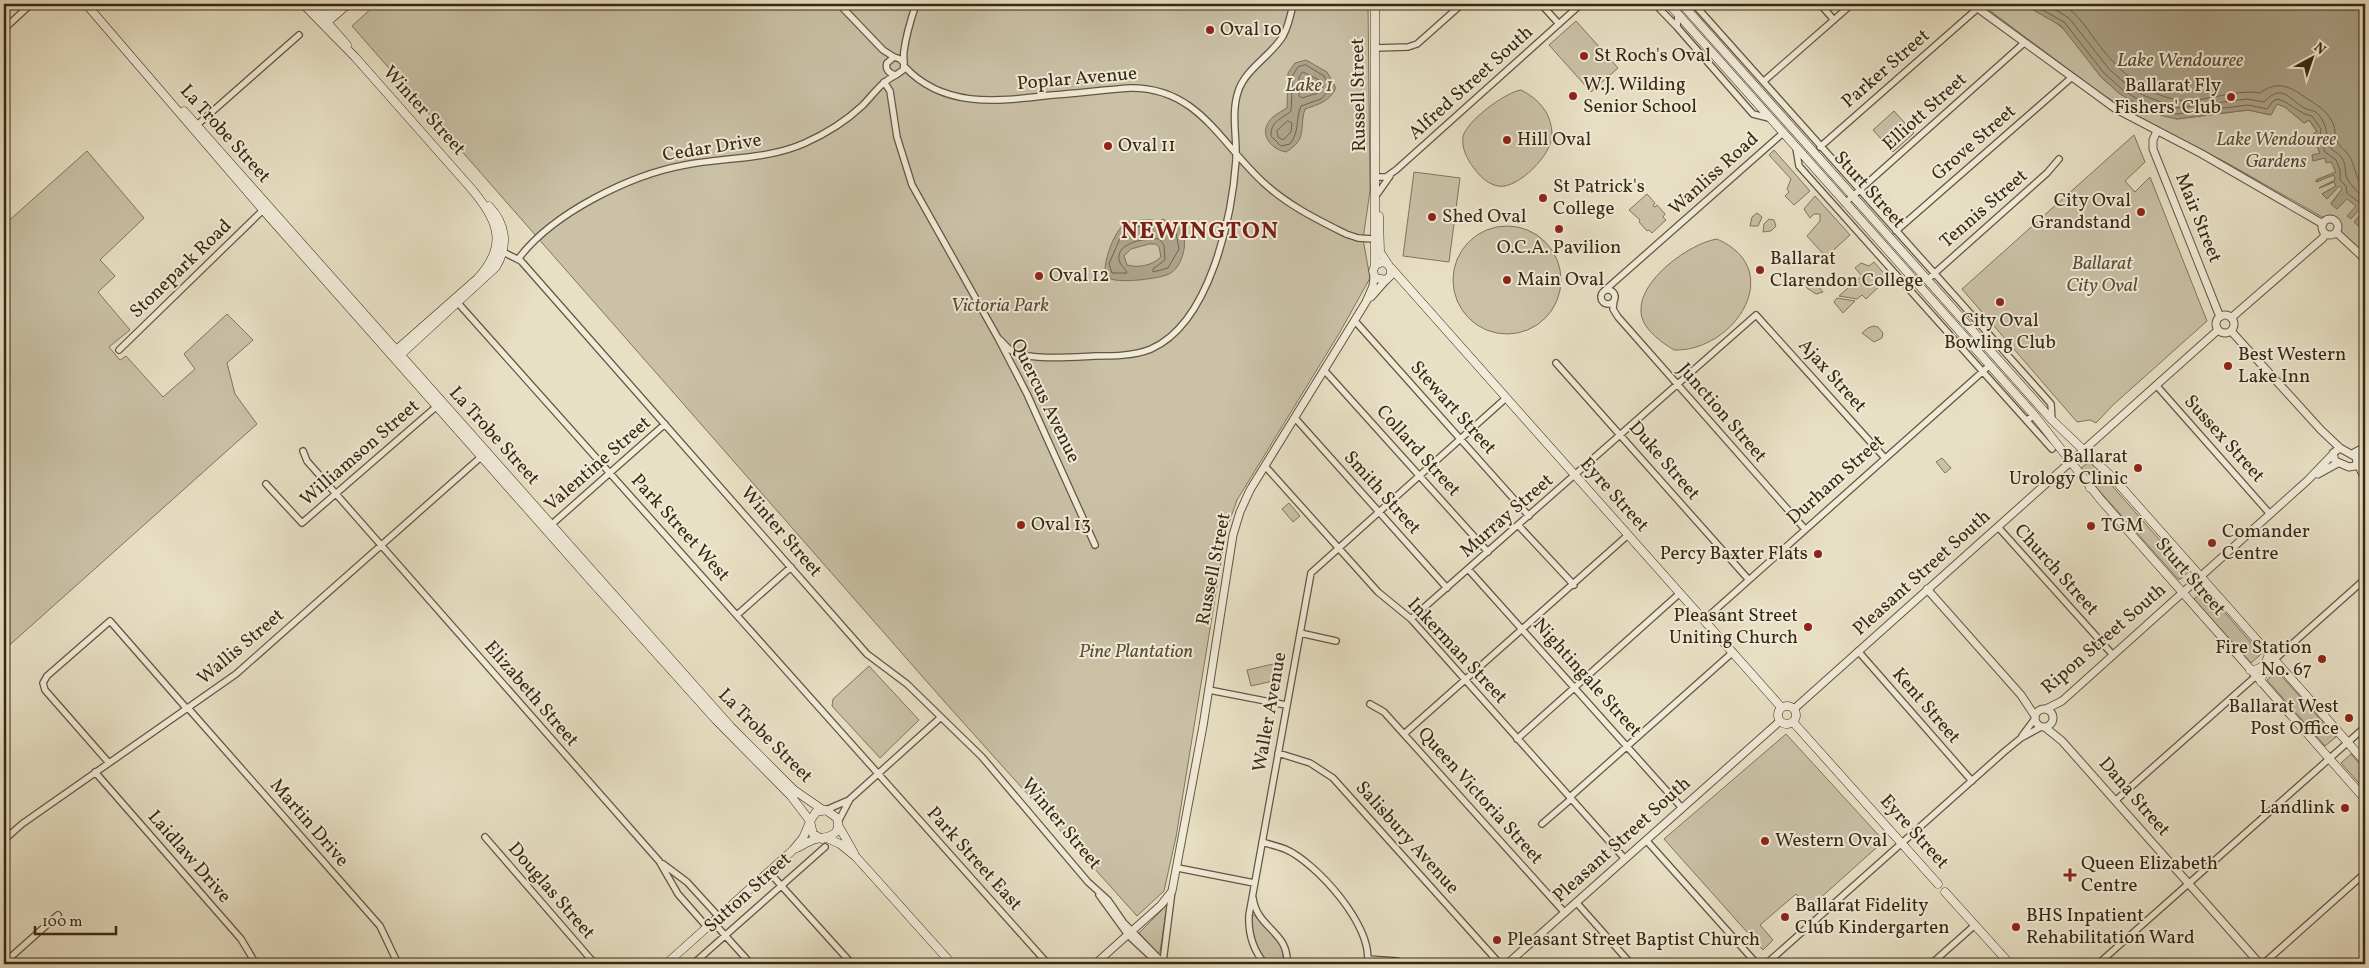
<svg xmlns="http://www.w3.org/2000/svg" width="2369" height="968" viewBox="0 0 2369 968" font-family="Vollkorn,serif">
<rect width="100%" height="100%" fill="#e8e0c5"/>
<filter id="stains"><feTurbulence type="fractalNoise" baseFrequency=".004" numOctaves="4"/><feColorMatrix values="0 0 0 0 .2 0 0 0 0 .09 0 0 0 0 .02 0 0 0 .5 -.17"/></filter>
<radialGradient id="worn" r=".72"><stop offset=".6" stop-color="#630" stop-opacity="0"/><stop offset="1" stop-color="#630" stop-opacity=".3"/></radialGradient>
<path fill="#cac1a7" stroke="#81745c" d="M376,4H1368L1370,191L1363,239L1370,278L1340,332L1237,500L1226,531L1176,837L1164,891L1137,916L943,700L352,26Z
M1981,4H2023L2053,20L2068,33L2101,77L2120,94L2177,119L2248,110L2271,115L2277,103L2285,107L2304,123L2309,120L2317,132L2312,135L2320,153L2313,161L2325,157L2331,161L2336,172L2316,180L2317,182L2333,174L2336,180L2319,188L2334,182L2336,186L2322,194L2327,199L2339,186L2342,189L2331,203L2347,198L2363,212L2354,222L2365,232V254L2331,222L2229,164L2132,114L2099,92Z
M1576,21L1618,68L1591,92L1549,45Z
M1521,90C1539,99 1552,114 1552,135C1553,153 1518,190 1498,186C1485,184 1474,170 1468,159C1464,152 1462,144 1463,137C1466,121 1506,92 1521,90Z
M1894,111L1914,133L1893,152L1873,130Z
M2134,135L2145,162L2125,181L2135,192L2150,177L2207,321L2113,405L2096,423L2090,420L2077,422L1962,289Z
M1774,150L1810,191L1794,205L1785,196L1789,192L1787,189L1791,179L1769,155Z
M87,151L144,218L100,260L115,276L98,292L130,330L109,347L120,360L126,356L163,397L195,369L184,354L227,314L253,340L227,363L235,394L257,424L4,650V225Z
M1414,172L1460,178L1449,262L1403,256Z
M1647,194L1655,203L1653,206L1655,207L1657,205L1665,214L1663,217L1666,220L1652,233L1649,230L1647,231L1639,222L1640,220L1629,210Z
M1815,196L1850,235L1826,257L1807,236L1820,221V214H1814L1810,218L1804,209Z
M1757,213L1762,217L1758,226H1750L1752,217Z
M1769,219L1774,220L1776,226L1771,231L1763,232L1764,224Z
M1453 280a54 54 0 1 1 108 0a54 54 0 1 1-108 0Z
M1717,239C1788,270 1734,352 1674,350C1661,342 1641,328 1641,311C1639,280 1690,243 1717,239Z
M1874,262L1888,278L1866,299L1862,295L1857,299L1839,296L1862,276L1855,268L1861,263L1869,266Z
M1815,283L1823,292L1816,294L1807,288L1805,284Z
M1837,298L1855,301L1843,313L1834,302Z
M1873,326L1878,327L1883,333L1882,338L1874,342L1862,333L1868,328Z
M1942,458L1951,468L1945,473L1936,462Z
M2090,461L2100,470L2089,480L2080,469Z
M2100,477L2106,479L2188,572L2181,579H2178L2096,487L2095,481Z
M1289,503L1300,516L1293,522L1282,509Z
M2204,589L2261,654L2251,663L2194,599Z
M1273,664L1277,680L1251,686L1247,670Z
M869,666L919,720L880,758L832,706L833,699Z
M2277,671L2336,737L2325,746L2267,680Z
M1786,734L1884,841L1809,908L1796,894L1760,925L1773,940L1763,950L1664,839Z
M2351,754L2365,770V790L2341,763Z
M1167,905L1160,952L1158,953L1139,933Z
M1255,915L1282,947L1284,964H1269C1257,950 1251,934 1252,916Z"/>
<path fill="#aca188" stroke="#7e7159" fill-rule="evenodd" d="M2023,4H2365V232L2354,222L2363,212L2360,209L2351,219L2347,216L2356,206L2347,199L2337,209L2331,204L2342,189L2339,186L2327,199L2322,194L2336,186L2334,182L2319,188L2335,180L2334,175L2316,182V180L2336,172L2331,162L2326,163L2325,158L2313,161L2312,155L2320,153L2312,135L2317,131L2309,120L2304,123L2285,107L2277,104L2271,115L2248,110L2177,119L2163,116L2140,106L2120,94L2101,77L2061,26Z
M1306,60L1327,72L1336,88C1329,102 1319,104 1305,109C1299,128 1308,139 1286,152C1269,149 1257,131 1273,117C1276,114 1282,111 1287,108L1288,73L1295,63Z
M1163,219C1168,222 1176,225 1180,229C1190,241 1182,268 1169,274C1158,279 1122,283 1111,279C1108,278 1107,275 1105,273C1104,260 1115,226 1129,222C1136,220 1145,220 1153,220L1156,223ZM1149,244H1156L1159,247L1161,257C1151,266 1139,268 1127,265L1124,256L1131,249Z"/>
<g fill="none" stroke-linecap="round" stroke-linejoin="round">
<path stroke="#72644d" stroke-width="1" d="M2032,4L2064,22L2104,73L2123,90L2142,102L2164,111L2177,114L2248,105L2267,109L2273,101L2278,99C2291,103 2299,114 2312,116L2321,129L2320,137L2325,152L2336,160L2340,170V180L2346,186L2347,193L2365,207
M2046,4L2069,18L2109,69L2127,85L2145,96L2177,108L2247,99L2264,102C2283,82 2289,100 2306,109C2311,111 2315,110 2319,115C2330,129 2324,136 2330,147C2333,152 2339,153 2342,158C2346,164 2345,170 2346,176C2348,183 2360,194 2365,200
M2062,4C2079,14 2088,31 2100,46C2117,69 2141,90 2169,98C2197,107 2231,88 2260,93C2273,83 2285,84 2299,93C2312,103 2325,107 2333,123C2336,129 2334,135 2337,141C2340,148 2347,151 2351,159C2356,170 2356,181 2365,189
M1306,65L1324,76L1330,89L1321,99L1301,106C1295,120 1300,131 1290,144L1281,146L1271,136C1270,121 1282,119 1291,111L1293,75L1298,67Z
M1303,72L1319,80L1323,87L1318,93L1302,98L1299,96V77Z
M1288,121L1292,123L1291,132L1283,140L1278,137L1277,131Z
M1150,225L1156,227L1163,225L1176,233L1179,249L1168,268L1153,272V269L1165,260L1164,245L1159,239C1146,238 1116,242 1119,260C1120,266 1126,268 1127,273H1112L1109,264L1121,236L1127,229Z"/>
<defs>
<path id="minor" d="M839,4L883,50L894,57
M1541,4L1559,24
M1655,4L1677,27
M1694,4L2044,396L2051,404L2052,420
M1820,4L1834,20
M1678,14L1677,27L1753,114L1769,118
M4,29L31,4
M1375,48L1408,47L1417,44L1462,4
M904,63L900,59L894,57L887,63C885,69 889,74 896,75L903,70C905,64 903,57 904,51C906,35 911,19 916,4
M904,66C944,110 1001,101 1053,95C1079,93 1104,90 1130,88C1199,87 1221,145 1265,184C1289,206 1318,220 1346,234L1358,238L1373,239
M1764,81L1852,4
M884,82L890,91L897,137L912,185L998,338L1027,394L1095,545
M197,125L299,35
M1820,147L1978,8
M1796,148L1799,166L2026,420L2035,416
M1376,177H1386L1396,170L1581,4
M1378,193L1390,176
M1845,203L2024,43
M1896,231L2071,78
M503,252L521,261L867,654L907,684L982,757L1088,882L1108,900L1124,923L1164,964
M519,258C553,213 630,175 685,165C726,157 767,160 805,143C825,134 846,121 862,106C873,95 881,82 896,75
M1927,280L2047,173L2059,159
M1601 297a7 7 0 1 1 14 0a7 7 0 1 1-14 0Z
M1604,291L1783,133
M1614,300L1613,309L1618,317L1804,528
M458,303L1048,964
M1355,321L1529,516
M998,338C1003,342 1007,348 1012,351C1030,361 1074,357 1095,356C1113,356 1134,356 1151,349C1210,323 1232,217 1236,160C1237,138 1231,113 1238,92C1245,69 1271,56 1283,36C1288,27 1291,14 1293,4
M119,350L263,210
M1556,363L1749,580
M1325,371L1488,552
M2156,385L2270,514
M1295,418L1447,588
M2026,420L2052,449
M303,451L307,461L659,861L678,894L707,927
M1265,466L1378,592L1411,619L1625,859
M266,484L302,523L437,406
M551,525L665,424
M1518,525L1574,585
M1998,527L2113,655
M1468,569L1682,808
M737,615L791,567
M1411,619L1756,315L1884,457
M1704,620L1990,365
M1300,633L1336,641
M1858,651L1972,781
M2274,660L2365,579
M1209,690L1286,705
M1370,704L1384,712L1565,913
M188,708L380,926L398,964
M1404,734L1628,535
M2022,736L2034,720
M1517,739L1680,593
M1278,753L1310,763L1333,778L1500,964
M109,763L45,690L43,683L47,676L110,621L187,709
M95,772L241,939L256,964
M1570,797L1733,652
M2115,801L2256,676
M826,810L849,800
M838,822L850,799L940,718
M1542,824L1571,799
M485,837L595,964
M4,840L22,824L236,674L482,456
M1646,840L1757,964
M1262,842C1269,844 1277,846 1285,849C1316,862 1375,928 1367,964
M663,864L687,882L719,917
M1178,868L1254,883
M769,872L852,964
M1099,895L1128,935L1159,964
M1253,898C1257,929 1289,931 1287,964
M1576,902L1631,964
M713,922L751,964
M1368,959L1397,961
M1163,962L1172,891
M4,963L58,915
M693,964L825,847
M1265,964C1253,950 1248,934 1249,915L1311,573L1506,398
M1766,964L2004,752L2021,738L2041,727
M1931,964L1975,925
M2098,964L2365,727
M2263,964L2365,873"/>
<path id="tertiary" d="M1972,4L2116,109L2202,154L2323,224
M2157,131L2153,140V149L2220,317
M2322 227a8 8 0 1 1 16 0a8 8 0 1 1-16 0Z
M2336,232L2365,259
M1371,297L1386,280
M2216 324a9 9 0 1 1 18 0a9 9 0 1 1-18 0Z
M2231,318L2323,238L2325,233
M2231,331L2321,430L2340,448
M2340,448L2356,457L2357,462L2355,466L2349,467L2335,461L2333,453Z
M2352,454L2365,447
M2357,462L2365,479
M2318,474L2338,463
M1927,589L2021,695L2035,716
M2035 718a9 9 0 1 1 18 0a9 9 0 1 1-18 0Z
M1794,709L2218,330
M2046,709L2062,701L2308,480L2332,455
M2046,728L2062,741L2260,964
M1095,964L1161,905L1172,891L1203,726L1233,535L1240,512L1250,490L1366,302L1373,286L1374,276
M1507,964L1780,721"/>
<path id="secondary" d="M86,4L263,210L593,583L716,720L791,796L810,821
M303,4L355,57L469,186C497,218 510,244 477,279L393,353
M311,4L347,45
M1669,4L2035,416L2100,499L2365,799
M1682,4L2052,420L2115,480L2365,762
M319,19L336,4
M325,24L348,4
M184,111L731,727L794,790L823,810
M1379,216L1380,252L1391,269V275L1386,280L1375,278L1373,271L1375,265L1382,262L1388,264
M1375,265V4
M1391,268L1781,707
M397,358L496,267C509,245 506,224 489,206
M2090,488C2090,475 2097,472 2109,474
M2250,670C2262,670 2266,664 2269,654
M2261,682C2262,670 2269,666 2280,666
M1778 715a9 9 0 1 1 18 0a9 9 0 1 1-18 0Z
M1793,722L1938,884
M838,825L854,853
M827,838L840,844L856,857L952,964
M797,848C803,845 809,841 816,839C829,837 842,835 837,818L826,810L816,812L810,821L813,834L822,839
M1945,892L2010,964
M666,964L793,850L803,838L809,824"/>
</defs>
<use href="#minor" stroke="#64563f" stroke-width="8"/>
<use href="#tertiary" stroke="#64563f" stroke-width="9"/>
<use href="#secondary" stroke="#382812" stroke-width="9"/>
<use href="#minor" stroke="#f0ebd9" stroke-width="5.5"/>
<use href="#tertiary" stroke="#f0ebd9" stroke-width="7"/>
<use href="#secondary" stroke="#f0ebd9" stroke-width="8"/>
</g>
<g fill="#8f2418" stroke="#f0ebd9" stroke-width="2">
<circle cx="1210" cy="30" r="5"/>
<circle cx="1584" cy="56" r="5"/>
<circle cx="1573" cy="96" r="5"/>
<circle cx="2231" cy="97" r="5"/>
<circle cx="1507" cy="140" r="5"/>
<circle cx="1108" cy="146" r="5"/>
<circle cx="1543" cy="198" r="5"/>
<circle cx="2141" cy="212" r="5"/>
<circle cx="1432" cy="217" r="5"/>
<circle cx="1559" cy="229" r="5"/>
<circle cx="1760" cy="270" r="5"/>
<circle cx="1039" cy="276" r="5"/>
<circle cx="1507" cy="280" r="5"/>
<circle cx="2000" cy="302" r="5"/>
<circle cx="2228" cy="366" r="5"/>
<circle cx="2138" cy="468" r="5"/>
<circle cx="1021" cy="525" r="5"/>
<circle cx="2091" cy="526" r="5"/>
<circle cx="2212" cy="543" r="5"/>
<circle cx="1818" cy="554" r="5"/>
<circle cx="1808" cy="627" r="5"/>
<circle cx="2322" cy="659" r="5"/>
<circle cx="2349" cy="718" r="5"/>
<circle cx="2345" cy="808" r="5"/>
<circle cx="1765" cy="841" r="5"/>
<path d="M2067.5 867.5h5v5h5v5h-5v5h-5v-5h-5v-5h5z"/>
<circle cx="1785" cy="917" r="5"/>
<circle cx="2016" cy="927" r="5"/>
<circle cx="1497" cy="940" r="5"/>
</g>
<g text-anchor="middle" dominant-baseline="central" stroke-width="4" stroke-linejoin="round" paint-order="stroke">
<g font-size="19" fill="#382812" stroke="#f0ebd9" text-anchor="start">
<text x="1220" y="30">Oval 10</text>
<text x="1594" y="56">St Roch's Oval</text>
<text x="1583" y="85">W.J. Wilding<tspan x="1583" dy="22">Senior School</tspan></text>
<text x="2221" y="86" text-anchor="end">Ballarat Fly<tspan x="2221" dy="22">Fishers' Club</tspan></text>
<text x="1517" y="140">Hill Oval</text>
<text x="1118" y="146">Oval 11</text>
<text x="1553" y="187">St Patrick's<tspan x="1553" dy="22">College</tspan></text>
<text x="2131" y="201" text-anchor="end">City Oval<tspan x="2131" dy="22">Grandstand</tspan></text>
<text x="1442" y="217">Shed Oval</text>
<text x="1559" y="248" text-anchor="middle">O.C.A. Pavilion</text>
<text x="1770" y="259">Ballarat<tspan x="1770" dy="22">Clarendon College</tspan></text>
<text x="1049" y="276">Oval 12</text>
<text x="1517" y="280">Main Oval</text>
<text x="2000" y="321" text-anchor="middle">City Oval<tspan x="2000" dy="22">Bowling Club</tspan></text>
<text x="2238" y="355">Best Western<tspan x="2238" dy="22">Lake Inn</tspan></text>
<text x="2128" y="457" text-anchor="end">Ballarat<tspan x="2128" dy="22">Urology Clinic</tspan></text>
<text x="1031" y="525">Oval 13</text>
<text x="2101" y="526">TGM</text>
<text x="2222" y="532">Comander<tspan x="2222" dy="22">Centre</tspan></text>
<text x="1808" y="554" text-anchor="end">Percy Baxter Flats</text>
<text x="1798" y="616" text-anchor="end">Pleasant Street<tspan x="1798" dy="22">Uniting Church</tspan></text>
<text x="2312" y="648" text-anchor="end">Fire Station<tspan x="2312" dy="22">No. 67</tspan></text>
<text x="2339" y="707" text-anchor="end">Ballarat West<tspan x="2339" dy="22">Post Office</tspan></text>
<text x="2335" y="808" text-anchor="end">Landlink</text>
<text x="1775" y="841">Western Oval</text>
<text x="2081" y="864">Queen Elizabeth<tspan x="2081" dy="22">Centre</tspan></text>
<text x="1795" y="906">Ballarat Fidelity<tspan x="1795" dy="22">Club Kindergarten</tspan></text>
<text x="2026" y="916">BHS Inpatient<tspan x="2026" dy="22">Rehabilitation Ward</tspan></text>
<text x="1507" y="940">Pleasant Street Baptist Church</text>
</g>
<g font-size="19" fill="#382812" stroke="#f0ebd9">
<text transform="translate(1886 69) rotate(-41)">Parker Street</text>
<text transform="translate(1077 79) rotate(-5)">Poplar Avenue</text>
<text transform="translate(1471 83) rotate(-42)">Alfred Street South</text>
<text transform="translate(1359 95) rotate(-91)">Russell Street</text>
<text transform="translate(424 111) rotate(48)">Winter Street</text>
<text transform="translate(1925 112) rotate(-42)">Elliott Street</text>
<text transform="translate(225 134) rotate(48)">La Trobe Street</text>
<text transform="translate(1974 143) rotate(-41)">Grove Street</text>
<text transform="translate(712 148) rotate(-9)">Cedar Drive</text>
<text transform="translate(1714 174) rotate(-42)">Wanliss Road</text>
<text transform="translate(1869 190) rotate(48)">Sturt Street</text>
<text transform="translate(1984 209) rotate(-41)">Tennis Street</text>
<text transform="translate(2198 218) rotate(68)">Mair Street</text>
<text transform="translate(181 269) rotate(-44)">Stonepark Road</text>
<text transform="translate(1832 376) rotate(48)">Ajax Street</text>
<text transform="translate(1045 401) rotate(64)">Quercus Avenue</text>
<text transform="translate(1453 408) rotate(48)">Stewart Street</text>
<text transform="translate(1722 413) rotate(49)">Junction Street</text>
<text transform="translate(494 436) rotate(48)">La Trobe Street</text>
<text transform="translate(2224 439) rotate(48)">Sussex Street</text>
<text transform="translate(1418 451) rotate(48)">Collard Street</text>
<text transform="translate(360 453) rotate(-41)">Williamson Street</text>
<text transform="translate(1664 461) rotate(49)">Duke Street</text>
<text transform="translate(598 464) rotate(-41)">Valentine Street</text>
<text transform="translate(1836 480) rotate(-42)">Durham Street</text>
<text transform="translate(1382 493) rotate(48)">Smith Street</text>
<text transform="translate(1614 495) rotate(48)">Eyre Street</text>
<text transform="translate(1507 516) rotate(-41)">Murray Street</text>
<text transform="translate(680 528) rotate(48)">Park Street West</text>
<text transform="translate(781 532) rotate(49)">Winter Street</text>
<text transform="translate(1214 569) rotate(-79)">Russell Street</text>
<text transform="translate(2056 570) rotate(48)">Church Street</text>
<text transform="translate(1922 573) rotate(-42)">Pleasant Street South</text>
<text transform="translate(2190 577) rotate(49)">Sturt Street</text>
<text transform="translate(2104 639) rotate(-41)">Ripon Street South</text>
<text transform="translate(241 647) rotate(-40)">Wallis Street</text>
<text transform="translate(1457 651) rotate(47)">Inkerman Street</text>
<text transform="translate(1587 678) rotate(48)">Nightingale Street</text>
<text transform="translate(531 694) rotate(49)">Elizabeth Street</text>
<text transform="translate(1926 706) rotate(49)">Kent Street</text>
<text transform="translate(1270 712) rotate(-80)">Waller Avenue</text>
<text transform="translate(765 736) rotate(45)">La Trobe Street</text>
<text transform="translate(1480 796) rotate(48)">Queen Victoria Street</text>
<text transform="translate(2134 797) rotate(49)">Dana Street</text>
<text transform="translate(309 823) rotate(49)">Martin Drive</text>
<text transform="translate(1061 824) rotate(50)">Winter Street</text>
<text transform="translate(1914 832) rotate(48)">Eyre Street</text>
<text transform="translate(1407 838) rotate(48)">Salisbury Avenue</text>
<text transform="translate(1622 840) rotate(-42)">Pleasant Street South</text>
<text transform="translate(189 857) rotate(49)">Laidlaw Drive</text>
<text transform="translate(974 859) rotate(48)">Park Street East</text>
<text transform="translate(551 891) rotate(49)">Douglas Street</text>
<text transform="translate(748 893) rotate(-42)">Sutton Street</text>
</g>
<g font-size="19" font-style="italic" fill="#5c4e37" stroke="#f0ebd9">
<text x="2276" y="140">Lake Wendouree<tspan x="2276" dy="22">Gardens</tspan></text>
<text x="2102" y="264">Ballarat<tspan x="2102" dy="22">City Oval</tspan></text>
<text x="1000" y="306">Victoria Park</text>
<text x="1136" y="652">Pine Plantation</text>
</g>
<g font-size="20" font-style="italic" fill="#5b4c35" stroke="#f0ebd9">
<text x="2180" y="61">Lake Wendouree</text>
<text x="1309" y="86">Lake 1</text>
</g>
<g font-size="24" font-weight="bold" letter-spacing="1" fill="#7a1f14" stroke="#f0ebd9">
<text x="1200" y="232">NEWINGTON</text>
</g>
</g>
<rect width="2369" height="968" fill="none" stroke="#e8e0c5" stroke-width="20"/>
<rect x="5" y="5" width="2359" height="958" fill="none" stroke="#382812" stroke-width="2.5"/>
<rect x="10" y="10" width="2349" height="948" fill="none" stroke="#382812"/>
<g transform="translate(2312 58) rotate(40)" stroke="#f0ebd9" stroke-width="4" paint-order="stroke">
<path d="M0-4L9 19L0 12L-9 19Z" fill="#382812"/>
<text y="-8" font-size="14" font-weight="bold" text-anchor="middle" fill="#382812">N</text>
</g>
<path d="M35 926v8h81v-8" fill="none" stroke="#382812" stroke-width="2.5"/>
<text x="42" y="926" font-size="15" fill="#382812" stroke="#f0ebd9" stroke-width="4" paint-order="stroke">100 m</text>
<rect width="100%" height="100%" filter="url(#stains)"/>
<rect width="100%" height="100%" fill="url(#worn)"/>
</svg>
